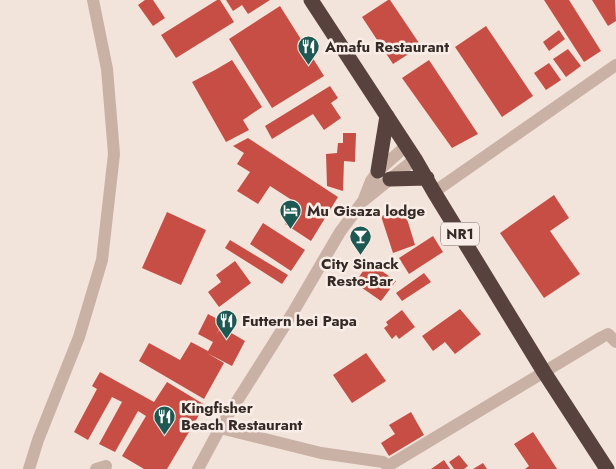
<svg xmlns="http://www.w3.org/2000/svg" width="616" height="469" viewBox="0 0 616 469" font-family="Jost,sans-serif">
<rect width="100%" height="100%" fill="#f2e3db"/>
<path fill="#c74e44" d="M145,0H153L165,18L153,26L138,5Z
M217,0H220L234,22L176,58L161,35Z
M226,0H270L248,14L242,5L233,11Z
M388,0H390L421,46L393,64L362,17Z
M544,0H569L601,51L584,62Z
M592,0H615L616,21L608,26Z
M280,6L324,76L272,108L229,39Z
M486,26L533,96L502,117L455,47Z
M559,30L565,39L549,51L543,42Z
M568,49L581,66L566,77L553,59Z
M232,60L262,107L243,120L249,130L226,142L192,82L215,70Z
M429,60L478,134L452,148L402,78Z
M549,63L561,80L546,90L534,73Z
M330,86L338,98L331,103L341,118L324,130L313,114L272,139L265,126Z
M343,133H356L355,162L344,161L343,191L327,186L326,154L337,153L338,143H343Z
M248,138L338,197L311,241L285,224L298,204L270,186L258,204L237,191L250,172L237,164L244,153L233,146Z
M554,195L569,218L550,231L580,274L544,298L500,233Z
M404,209L415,245L393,253L381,216Z
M167,212L206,230L181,285L142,268Z
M263,223L305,250L291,271L250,244Z
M433,236L443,252L409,274L399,258Z
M230,240L288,275L282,284L225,248Z
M235,261L251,283L219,307L208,292L221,282L216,275Z
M369,262L396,281L381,301L355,283Z
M424,273L431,282L402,301L396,293Z
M460,309L481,334L455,354L445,342L433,351L422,336Z
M402,310L415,327L399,339L396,335L392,339L384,328L388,325L386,322Z
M208,314L223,322L216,335L221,327L245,341L232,366L207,353L213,342L198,334Z
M191,342L208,351L207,353L224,363L204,399L139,361L149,343L180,360Z
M366,353L386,381L352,403L333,375Z
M100,372L154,402L167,382L205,405L167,469H144L122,456L146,416L138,411L115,452L99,444L122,402L112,397L88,440L74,432L97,389L92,386Z
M411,412L424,435L389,456L381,443L395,434L389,425Z
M533,432L557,469H525L529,466L514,444Z
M459,455L468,466L464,469H454L449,462Z
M444,460L450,469H431Z
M483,463L487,469H473Z"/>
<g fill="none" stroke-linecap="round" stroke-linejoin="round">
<path stroke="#cab1a6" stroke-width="12" d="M434,192L616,65
M364,199L371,181L378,171L406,146
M220,428L321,453L383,462L388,466V469
M388,466L602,337L608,334L616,342
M29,469L38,440L79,337L102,260L114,154L107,69L93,0
M96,469L106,466
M198,469L220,428L292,314L340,232L363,201L415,159"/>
<path stroke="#57423e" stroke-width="15" d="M311,0L415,159L434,192L544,372L607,469
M378,171L387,116
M390,179L427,178"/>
</g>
<defs>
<symbol id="restaurant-pin" viewBox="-11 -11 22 30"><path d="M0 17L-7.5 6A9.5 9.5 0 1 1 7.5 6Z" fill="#1d5852" stroke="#f9eee7"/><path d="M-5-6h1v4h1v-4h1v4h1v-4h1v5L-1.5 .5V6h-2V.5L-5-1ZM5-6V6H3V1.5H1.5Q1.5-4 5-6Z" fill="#fff"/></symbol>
<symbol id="hotel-pin" viewBox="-11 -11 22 30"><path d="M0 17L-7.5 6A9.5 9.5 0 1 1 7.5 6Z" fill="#1d5852" stroke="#f9eee7"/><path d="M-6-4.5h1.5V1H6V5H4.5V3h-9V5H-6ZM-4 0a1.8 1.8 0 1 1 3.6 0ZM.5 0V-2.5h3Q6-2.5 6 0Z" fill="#fff"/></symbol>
<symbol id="bar-pin" viewBox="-11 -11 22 30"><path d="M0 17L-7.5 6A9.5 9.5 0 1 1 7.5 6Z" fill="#1d5852" stroke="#f9eee7"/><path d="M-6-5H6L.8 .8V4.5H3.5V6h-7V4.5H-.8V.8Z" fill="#fff"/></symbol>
</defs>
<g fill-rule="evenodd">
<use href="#restaurant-pin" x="296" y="34" width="25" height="34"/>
<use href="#hotel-pin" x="278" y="198" width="25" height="34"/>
<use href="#bar-pin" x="348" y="224" width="25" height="34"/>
<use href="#restaurant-pin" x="214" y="308" width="25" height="34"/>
<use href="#restaurant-pin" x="152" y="404" width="25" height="34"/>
</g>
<g text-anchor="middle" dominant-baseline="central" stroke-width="5" stroke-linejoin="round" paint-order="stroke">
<rect fill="#f9eee7" stroke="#706561" stroke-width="1" x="441" y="222.5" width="38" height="23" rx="4"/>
<g font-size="14" font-weight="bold" fill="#362a27">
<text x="460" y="234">NR1</text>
</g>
<g font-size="15" font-weight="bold" fill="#362a27" stroke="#f9eee7" text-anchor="start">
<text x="325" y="47">Amafu Restaurant</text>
<text x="307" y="211">Mu Gisaza lodge</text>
<text x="360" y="264" text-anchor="middle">City Sinack<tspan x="360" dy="17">Resto-Bar</tspan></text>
<text x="242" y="321">Futtern bei Papa</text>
<text x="181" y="408">Kingfisher<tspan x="181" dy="17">Beach Restaurant</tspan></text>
</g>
</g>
</svg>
